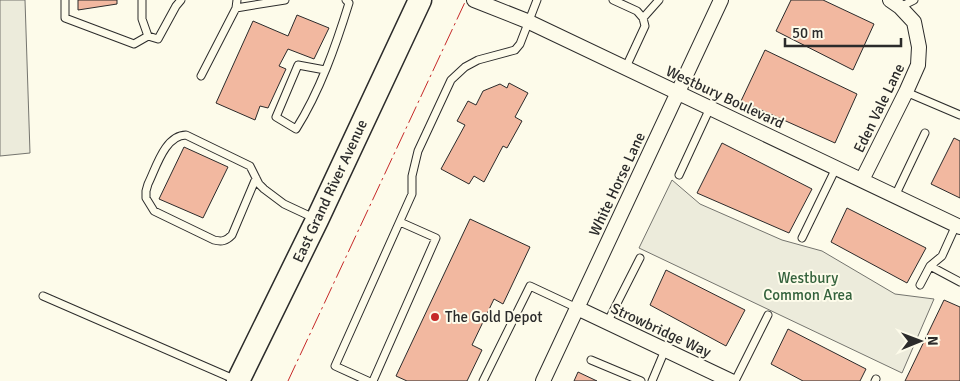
<svg xmlns="http://www.w3.org/2000/svg" width="960" height="381" viewBox="0 0 960 381" font-family="Signika,sans-serif">
<rect width="100%" height="100%" fill="#fdfbea"/>
<path fill="#ecebdb" stroke="#74746e" d="M0,0H25L30,153L0,156Z
M672,180L700,204L782,240L822,251L895,294L934,299L902,373L639,248Z"/>
<path fill="#f2b8a0" stroke="#2b2b2b" d="M78,0H117V4L78,10Z
M791,0H823L874,24L853,70L776,31Z
M297,15L329,28L314,59L288,49L279,66L286,69L268,108L260,106L255,120L216,103L253,21L288,36Z
M765,50L857,94L835,143L741,101Z
M509,83L528,93L515,117L522,121L507,148L503,146L484,182L474,176L469,184L441,169L465,125L457,121L468,101L476,105L483,91L500,84L507,88Z
M954,138L960,141V198L931,184Z
M722,143L812,189L789,233L697,193Z
M184,147L228,167L203,218L159,199Z
M847,208L926,248L907,283L831,242Z
M470,219L530,247L503,304L494,299L472,345L482,350L467,381H407L396,376Z
M666,270L745,310L726,346L650,305Z
M944,300L960,307V381H905Z
M788,329L866,369L860,381H803L771,364Z
M578,372L597,381H574Z"/>
<g fill="none" stroke-linecap="round" stroke-linejoin="round">
<defs>
<path id="lane" d="M65,0V18L134,44L148,36
M142,0V19L148,36L158,39L176,6L181,0
M613,0L637,11L643,18L645,26L626,67
M900,7L914,0
M236,8L285,0
M643,18L659,0
M325,70L298,65L276,117L296,129C320,91 336,45 349,3L346,0
M201,76L236,8L237,0
M906,92L960,115
M679,175L710,108
M256,178L232,235C226,241 222,242 214,240L154,211L146,198V191L148,184C156,168 165,135 186,135L250,166L259,184L264,189L284,204L314,218
M895,196L925,133
M802,238L836,168
M930,266L960,282
M920,285L930,266L942,256L956,225
M43,296L236,380
M607,323L640,258
M591,360L641,381
M368,381L335,366L412,194V176L418,151L451,80L465,67L478,60L515,50L520,44L537,0
M373,381L436,238L400,222
M483,381L530,286L577,308
M652,381L665,350
M735,381L768,315
M875,381L876,379"/>
<path id="street" d="M474,0L527,21L960,227
M862,180L906,92L918,65L919,47L914,22L900,7L890,0
M577,308L731,381
M543,381L721,0"/>
<path id="primary" d="M238,381L317,220L420,0"/>
</defs>
<use href="#lane" stroke="#2b2b2b" stroke-width="9"/>
<use href="#street" stroke="#2b2b2b" stroke-width="16"/>
<use href="#primary" stroke="#2b2b2b" stroke-width="25"/>
<use href="#lane" stroke="#fdfbea" stroke-width="7"/>
<use href="#street" stroke="#fdfbea" stroke-width="14"/>
<use href="#primary" stroke="#fdfbea" stroke-width="22"/>
<path stroke="#c62828" stroke-width="1" stroke-dasharray="18 4 2.5 4" stroke-linecap="butt" d="M288,381L466,0"/>
</g>
<circle fill="#c62828" stroke="#fdfbea" stroke-width="2" cx="435" cy="317" r="5"/>
<g text-anchor="middle" dominant-baseline="central" stroke-width="4" stroke-linejoin="round" paint-order="stroke">
<g font-size="15" fill="#2b2b2b" stroke="#fdfbea">
<text transform="translate(725 97) rotate(25)">Westbury Boulevard</text>
<text transform="translate(879 108) rotate(-64)">Eden Vale Lane</text>
<text transform="translate(617 184) rotate(-65)">White Horse Lane</text>
<text transform="translate(330 191) rotate(-65)">East Grand River Avenue</text>
<text transform="translate(661 330) rotate(25)">Strowbridge Way</text>
</g>
<g font-size="15" fill="#34623c" stroke="#fdfbea">
<text x="808" y="278">Westbury<tspan x="808" dy="17">Common Area</tspan></text>
</g>
<g font-size="15" fill="#2b2b2b" stroke="#fdfbea" text-anchor="start">
<text x="445" y="317">The Gold Depot</text>
</g>
</g>
<g transform="translate(920 341) rotate(89)" stroke="#fdfbea" stroke-width="4" paint-order="stroke">
<path d="M0-4L9 19L0 12L-9 19Z" fill="#2b2b2b"/>
<text y="-8" font-size="14" font-weight="bold" text-anchor="middle" fill="#2b2b2b">N</text>
</g>
<path d="M785 38v8h116v-8" fill="none" stroke="#2b2b2b" stroke-width="2.5"/>
<text x="792" y="38" font-size="15" fill="#2b2b2b" stroke="#fdfbea" stroke-width="4" paint-order="stroke">50 m</text>
</svg>
